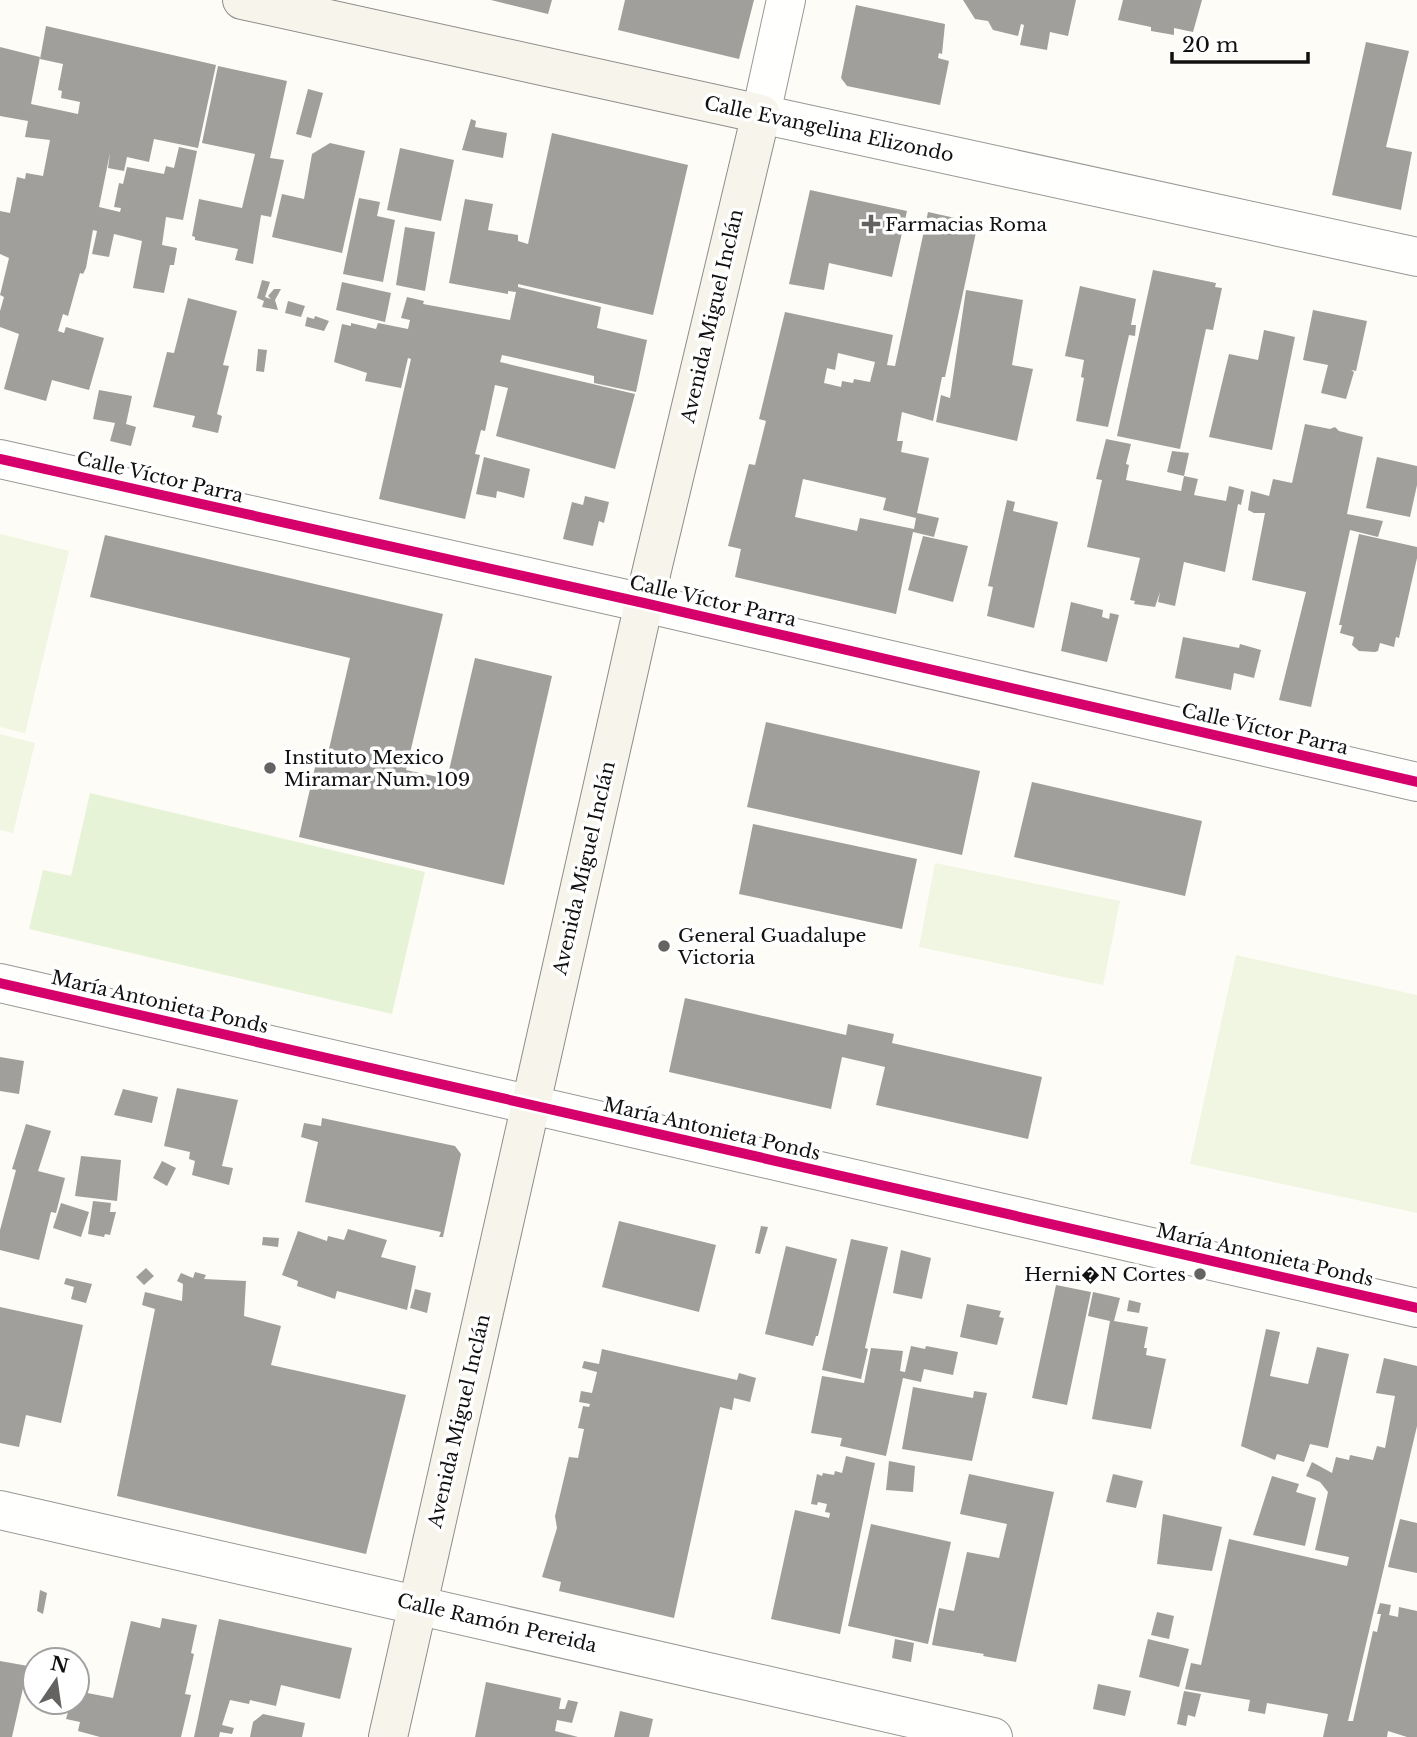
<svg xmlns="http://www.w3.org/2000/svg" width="1417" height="1737" viewBox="0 0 1417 1737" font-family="'Libre Baskerville',serif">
<rect width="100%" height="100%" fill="#fdfcf7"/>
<path fill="#e7f3d7" d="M90,793L425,872L392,1014L29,929L43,870L71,876Z"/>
<path fill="#f0f6e1" d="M0,534L69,551L25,733L0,727Z
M0,734L35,743L13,833L0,830Z
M935,863L1120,901L1103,985L919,947Z
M1236,955L1417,995V1213L1190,1164Z"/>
<path fill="#a19f9c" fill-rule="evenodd" d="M491,0H552L548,14Z
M625,0H754L739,59L618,30Z
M963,0H1076L1068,36L1050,32L1047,50L1020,45L1024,25L1021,24L1018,36L993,30L988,21L975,19Z
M1123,0H1202L1193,32L1174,28V35L1151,31V27L1118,20Z
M856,5L945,24L942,54L939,53L938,58L949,61L940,105L847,86L841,78Z
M46,26L216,65L198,148L154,139L149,162L127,157L124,171L108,168L110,153L99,207L120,212L121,208L114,207L119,183L123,184L127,167L164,174L166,166L174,168L179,147L197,151L183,220L166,217L162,245L177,248L174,265H170L164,293L133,288L142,241L114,234L109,257L92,254L97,231L93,230L86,268L83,274L80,273L68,316L63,314L58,331L64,333L66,327L104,338L89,390L52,380L46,401L4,389L19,334L0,327V311L4,297L0,295L9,258L0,254V211L10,213L17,177L25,179L26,173L43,176L50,140L25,137L28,121L0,116V47L40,57L31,104L78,114L80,102L61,98L62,91L58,90L63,64L40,59Z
M1366,42L1409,51L1386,147L1412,152L1401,210L1332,195Z
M218,66L287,81L270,158L284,160L271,217L261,215L253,264L235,260L238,249L195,240V237L192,236L199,199L242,208L255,154L202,143Z
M308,89L323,93L311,138L296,134Z
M471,119L476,121L475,127L507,133L503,158L462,150Z
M552,133L688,165L653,315L518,284V287L601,307L597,328L647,340L636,392L594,383V376L502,355L500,362L635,394L615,469L496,436L508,388L495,385L485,431L481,430L475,454L480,455L465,519L379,499L411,359L408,358L401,388L365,381L367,373L334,362L342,324L351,326V323L376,329L378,323L408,329L410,320L401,318L407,297L424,301L423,304L510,320L516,292L508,291V294L449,283L465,199L493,204L488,230L518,235V241L528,244Z
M330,143L365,151L342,253L272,237L282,194L304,199L312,154Z
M400,148L454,160L441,221L387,210Z
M810,190L907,211L892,277L829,263L824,290L789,284Z
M359,198L380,202L377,216L395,220L383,282L343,274Z
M928,212L978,223L945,377H942L933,421L902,412L897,441H903L901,452L929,458L917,513L939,518L934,537L913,532L896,614L735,577L741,549L728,546L749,464L755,465L766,421L759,419L785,312L893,335L887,365L895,366ZM838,353L875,362L870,382L854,379L853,383L842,381L841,387L824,383L827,368L835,370ZM803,479L886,498L883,510L916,518L914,529L860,518L857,531L795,517Z
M405,227L435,232L425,291L396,285Z
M1153,270L1216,283L1215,287L1222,288L1213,330L1206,329L1180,449L1117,436Z
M262,280L270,282L265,297L271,299L268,296L274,289H281L275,300L278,310L262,307L264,301L257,298Z
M342,282L391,293L385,322L336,310Z
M1080,286L1136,299L1131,325H1136L1135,336L1129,335L1108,427L1076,421L1084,378L1081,377L1084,360L1065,356Z
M966,290L1023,300L1012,365L1033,369L1017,441L936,422L941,395L950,398Z
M188,298L237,311L223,365L229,366L217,414L222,416L218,433L192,427L195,416L153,407L167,352L174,353Z
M288,301L305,306L301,317L285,313Z
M1313,310L1367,321L1356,371L1351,370L1354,372L1346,399L1321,393L1328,365L1303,360Z
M315,316L329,321L324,331L305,326L307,317L314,319Z
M1264,330L1295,337L1272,450L1209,437L1229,354L1258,360Z
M258,349L267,350L264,372L256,371Z
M99,390L132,396L126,424L136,427L131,446L110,441L115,423L93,419Z
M1305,424L1330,429L1335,427L1339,431L1363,437L1347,514L1383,521L1378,537L1350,530L1311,707L1279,700L1306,592L1252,580L1265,513H1254L1248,510L1251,491L1269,496L1273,479L1292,483Z
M1106,439L1131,444L1126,464L1129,465L1126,480L1181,491L1184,476L1167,472L1172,451L1189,453L1184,476L1198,479L1194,495L1226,501L1229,486L1244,490L1241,505L1238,504L1225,572L1184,562L1175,606L1158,602L1160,592L1155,607L1134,604L1135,601L1130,600L1140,558L1087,547L1102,480L1096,479Z
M484,457L530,469L524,498L497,491L496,498L476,494Z
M1377,457L1417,466V485L1410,517L1366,508Z
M585,496L609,502L604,523L599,521L593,546L563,539L572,502L583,505Z
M1007,500L1015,502L1013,511L1058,522L1034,628L987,616L993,587L988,586Z
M1359,534L1417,547V558L1399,638L1396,637L1394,647L1380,643L1378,651L1375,652L1359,651L1352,645L1354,637L1340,633L1342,625H1339Z
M105,535L443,614L406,770L447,779L475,658L552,676L504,885L299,837L318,754L329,749L350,658L90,597Z
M923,536L968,546L953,602L908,590Z
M1071,602L1103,610L1102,617L1109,619L1110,613L1119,615L1107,662L1061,651Z
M1183,637L1239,648L1240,644L1261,650L1254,678L1234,673L1231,690L1175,678Z
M766,722L980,771L962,855L747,807Z
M1032,782L1202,821L1185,896L1014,857Z
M753,824L917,859L902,929L739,894Z
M685,998L846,1035L848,1024L894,1034L892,1043L1042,1077L1028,1139L876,1105L885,1067L842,1057L831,1109L669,1072Z
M0,1057L24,1061L19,1094L0,1091Z
M177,1088L238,1100L222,1166L233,1168L229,1185L192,1175L195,1161L189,1159L190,1152L164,1146Z
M123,1089L158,1097L152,1123L114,1115Z
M322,1118L455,1146L461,1154L443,1237H439L441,1232L305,1202L318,1142L301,1137L304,1123L321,1126Z
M26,1124L51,1131L38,1171L65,1178L56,1213L51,1212L39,1260L0,1250V1230L16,1170L12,1169Z
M81,1156L121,1160L117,1201L75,1196Z
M162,1161L176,1168L167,1186L153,1178Z
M93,1201L111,1203L110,1212H116L110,1235L105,1234L104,1237L88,1234Z
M61,1203L89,1212L81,1237L53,1228Z
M619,1221L716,1245L699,1312L602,1287Z
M761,1226L768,1227L760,1254L755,1253Z
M348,1229L387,1240L381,1257L416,1266L407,1310L337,1291L335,1299L297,1286L298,1281L282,1275L298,1231L327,1241L328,1236L344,1240Z
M263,1237L279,1238L278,1247L262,1245Z
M851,1239L888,1247L865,1348L868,1349L861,1379L822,1370Z
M786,1246L837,1259L818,1336H816L813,1346L765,1334Z
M901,1250L931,1258L922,1299L893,1293Z
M146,1268L154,1276L144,1285L136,1277Z
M195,1272L206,1275L204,1279L246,1281L244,1316L281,1326L271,1365L406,1395L366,1554L117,1496L155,1309L142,1305L145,1292L182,1301L183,1284L177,1281L181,1273L193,1278Z
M66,1278L92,1284L86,1303L71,1299L74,1287L64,1284Z
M1056,1285L1091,1292L1067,1405L1032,1398Z
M415,1289L431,1293L427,1313L410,1308Z
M1093,1292L1120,1298L1114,1321L1148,1327L1144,1348H1147L1146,1355L1166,1359L1151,1429L1092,1419L1110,1321L1088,1316Z
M1129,1300L1141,1303L1139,1313L1127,1311Z
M967,1304L1001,1311L999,1317L1004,1318L997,1345L960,1337Z
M0,1307L83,1325L61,1423L26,1415L19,1447L0,1443Z
M1266,1329L1280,1332L1270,1376L1308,1384L1317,1347L1349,1354L1328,1448L1310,1444L1304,1462L1277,1454L1275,1460L1241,1446Z
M911,1346L925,1349L926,1346L958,1352L953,1375L924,1369L921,1382L903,1378L886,1456L840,1446L842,1438L811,1433L822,1376L864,1383L871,1348L903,1351L900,1371L905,1372Z
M602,1349L737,1380L739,1373L756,1378L750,1402L734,1398L732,1410L720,1407L674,1618L559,1591L561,1582L542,1577L557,1528L555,1516L569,1457L578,1458L584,1429L578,1428L583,1406L589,1407L590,1404L579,1402L581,1391L592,1393L597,1372L582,1368L584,1361L599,1364Z
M1384,1358L1417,1366V1426L1348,1721H1353L1373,1631L1377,1632L1381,1614H1377L1380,1603L1391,1605L1389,1615L1398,1617L1399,1607L1417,1611V1737H1407L1388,1731L1387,1737H1323L1328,1714L1267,1703L1265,1714L1248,1711L1250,1700L1185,1689L1191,1663L1201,1665L1229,1539L1347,1566L1349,1557L1315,1550L1328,1492L1320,1482L1306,1476L1312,1462L1332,1473L1336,1457L1349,1460L1350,1455L1373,1460L1377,1446L1385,1448L1395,1396L1376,1393Z
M913,1387L973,1398L974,1391L987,1393L972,1461L902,1449Z
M846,1456L875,1463L840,1634L771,1619L795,1510L829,1518L830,1513L825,1512L827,1504L818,1502L817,1505L811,1504L817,1474L822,1476L823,1473L834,1475L835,1471L842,1473Z
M889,1461L915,1466L913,1492L886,1490Z
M969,1474L1054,1492L1016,1662L983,1656L984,1654L932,1645L939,1608L954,1611L967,1552L999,1558L1007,1524L960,1514Z
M1113,1474L1143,1481L1136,1508L1106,1502Z
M1272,1476L1299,1484L1296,1492L1316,1498L1305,1546L1253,1535Z
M1163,1514L1222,1527L1212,1571L1157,1564Z
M1400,1519L1417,1523V1573L1388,1567Z
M871,1524L951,1542L928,1644L848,1626Z
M40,1590L47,1593L43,1614L37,1611Z
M1157,1612L1174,1616L1169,1639L1151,1635Z
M162,1618L197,1625L191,1653L194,1654L185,1694L191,1695L181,1737H100L78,1731L80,1722L66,1719L71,1702H77V1691L113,1698L131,1621L160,1628Z
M219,1619L352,1648L340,1699L281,1685L276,1706L250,1700L249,1704L230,1700L222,1725L234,1728L232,1734L220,1732L219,1737H194Z
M895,1639L914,1643L911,1662L892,1658Z
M1148,1639L1189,1649L1179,1687L1139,1677Z
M0,1661L28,1666L12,1737H0Z
M486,1682L561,1698L559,1709H565L568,1700L578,1702L572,1723L557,1720L555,1731L578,1737H475Z
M1098,1684L1131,1691L1125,1716L1093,1709Z
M1184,1691L1201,1694L1195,1717L1188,1715L1186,1726L1177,1724Z
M620,1711L653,1719L649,1737H614Z
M263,1714L305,1723L302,1737H250L253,1722Z"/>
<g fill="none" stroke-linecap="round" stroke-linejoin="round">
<defs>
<path id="street" d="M786,0L761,114L1417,257
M0,459L644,603L1417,782
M0,983L1417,1308
M0,1510L993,1737"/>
<path id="secondary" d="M242,0L761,114L644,603L388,1737"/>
</defs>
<use href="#street" stroke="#979795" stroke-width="40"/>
<use href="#secondary" stroke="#8e8d8b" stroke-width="40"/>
<use href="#street" stroke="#fffffe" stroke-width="38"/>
<use href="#secondary" stroke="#f6f4eb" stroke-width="38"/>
<defs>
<path id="cycleway" d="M0,459L644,603L1417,782
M0,983L1417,1308"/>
</defs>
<use href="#cycleway" stroke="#fff" stroke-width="15"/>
<use href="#cycleway" stroke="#d6006c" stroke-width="10"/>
</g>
<g fill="#646362" stroke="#fff" stroke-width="2.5">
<path d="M867.5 213.5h7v7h7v7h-7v7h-7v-7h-7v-7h7z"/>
<circle cx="270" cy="768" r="7"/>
<circle cx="664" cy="946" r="7"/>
<circle cx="1200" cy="1274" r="7"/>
</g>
<g text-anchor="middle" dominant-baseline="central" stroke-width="7" stroke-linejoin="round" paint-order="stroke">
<g font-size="19" fill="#111" stroke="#fff">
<text transform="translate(829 129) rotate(12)">Calle Evangelina Elizondo</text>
<text transform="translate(712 316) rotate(-77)">Avenida Miguel Inclán</text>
<text transform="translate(160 477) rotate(13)">Calle Víctor Parra</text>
<text transform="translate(713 601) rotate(13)">Calle Víctor Parra</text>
<text transform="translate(1265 729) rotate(13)">Calle Víctor Parra</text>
<text transform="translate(584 868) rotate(-77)">Avenida Miguel Inclán</text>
<text transform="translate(160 1002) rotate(13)">María Antonieta Ponds</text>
<text transform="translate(712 1129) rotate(13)">María Antonieta Ponds</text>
<text transform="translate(1265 1255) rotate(13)">María Antonieta Ponds</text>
<text transform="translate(459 1421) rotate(-77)">Avenida Miguel Inclán</text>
<text transform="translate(497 1623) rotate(13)">Calle Ramón Pereida</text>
</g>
<g font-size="19" fill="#111" stroke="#fff" text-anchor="start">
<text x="885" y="224">Farmacias Roma</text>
<text x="284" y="757">Instituto Mexico<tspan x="284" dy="22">Miramar Num. 109</tspan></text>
<text x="678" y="935">General Guadalupe<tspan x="678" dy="22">Victoria</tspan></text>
<text x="1186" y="1274" text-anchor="end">Herni�N Cortes</text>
</g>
</g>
<g transform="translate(56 1681) rotate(13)"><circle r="33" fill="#ffffff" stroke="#a0a0a0" stroke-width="2"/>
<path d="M0-5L12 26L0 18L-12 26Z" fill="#646362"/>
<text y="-10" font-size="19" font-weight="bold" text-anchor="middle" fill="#111111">N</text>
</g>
<path d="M1172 52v10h136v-10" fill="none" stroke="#111111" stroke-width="3.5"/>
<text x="1182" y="52" font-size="21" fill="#111111" stroke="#ffffff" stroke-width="5" paint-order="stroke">20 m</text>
</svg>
